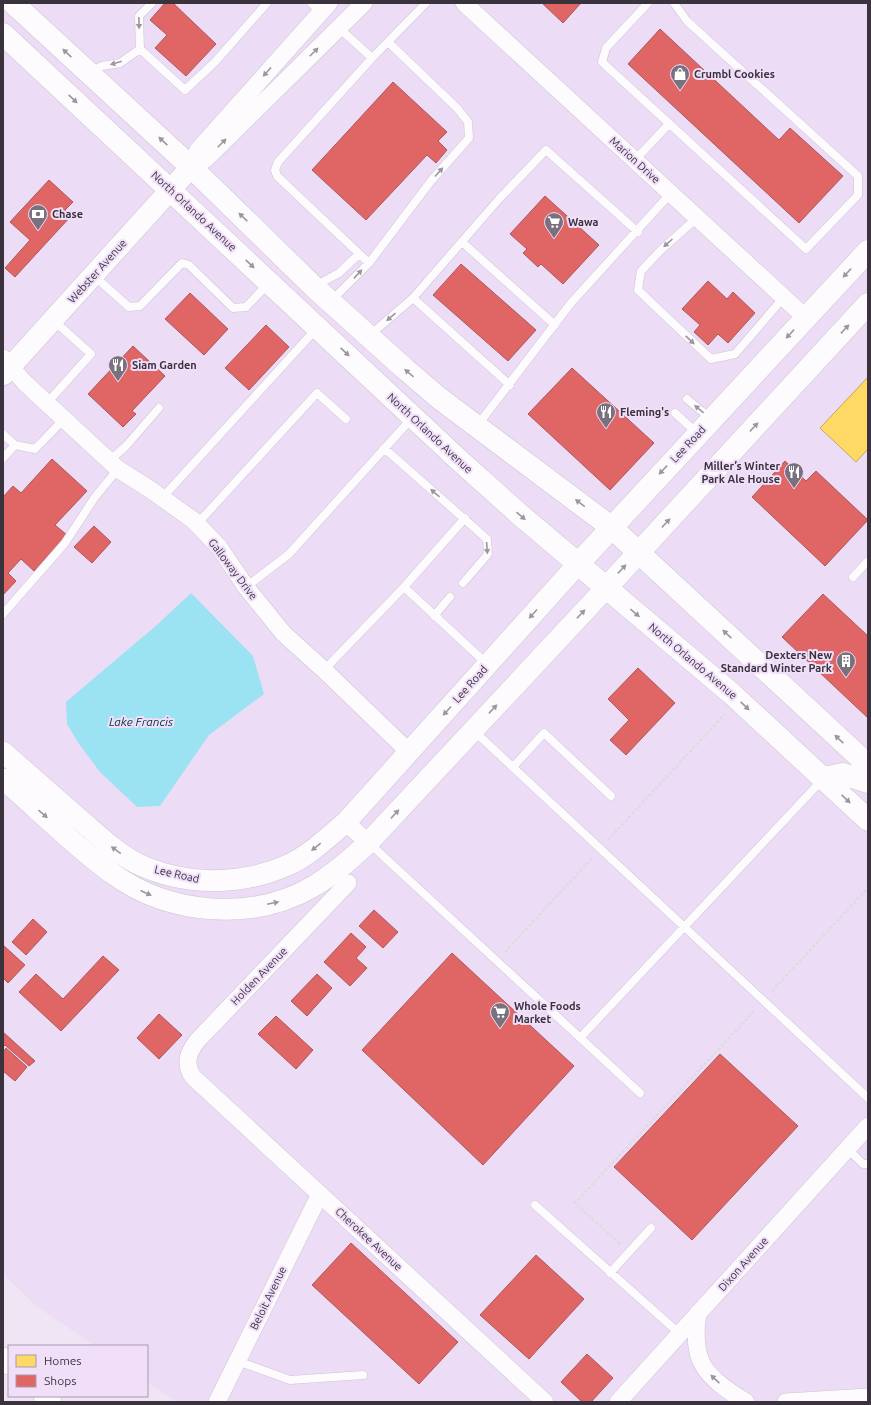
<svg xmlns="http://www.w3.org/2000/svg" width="871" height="1405" viewBox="0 0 871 1405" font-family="Ubuntu,sans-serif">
<rect width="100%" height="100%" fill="#efe5f4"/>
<path fill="#eddcf6" d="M3,3H868V1402H177L147,1382V1346H95L36,1306L3,1274Z"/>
<path fill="#9be2f3" d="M191,593L253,656L264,694L209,735L160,806L137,807L100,772L79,744L67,724L66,702L158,624Z"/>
<path fill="#ffd966" stroke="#c4a75a" d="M868,377V449L856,462L820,428Z"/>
<path fill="#e06666" stroke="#ae575a" d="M165,3H173L216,44L186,76L155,48L167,35L150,20Z
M542,3H581L563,23Z
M660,29L779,140L790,128L843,176L799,223L628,64Z
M393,82L447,132L438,141L447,150L436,163L427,155L366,220L312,170Z
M49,180L73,202L65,210L71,216L15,277L5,268L30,240L10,222Z
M545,196L599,245L563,284L541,264L538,267L523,253L527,249L510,234Z
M461,264L536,330L508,361L433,295Z
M708,281L727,299L733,292L755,313L728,343L718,334L708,345L694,332L700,325L682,309Z
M190,293L228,329L204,355L165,319Z
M266,325L289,347L249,390L225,368Z
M133,346L165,376L132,411L136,414L123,427L88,394Z
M572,368L654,443L610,490L528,414Z
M52,459L87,491L55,525L67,535L34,571L21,559L8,573L16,581L3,595V497L13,486L21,493Z
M785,461L806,481L816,471L868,520L825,566L752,497Z
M94,526L111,542L92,563L74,547Z
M823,594L868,636V718L782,637Z
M638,668L675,703L626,755L610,740L629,720L608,699Z
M374,910L398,932L383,948L359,926Z
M33,919L47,932L26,955L12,942Z
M351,933L366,947L356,958L367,968L350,986L324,962Z
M3,945L25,965L8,983L3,978Z
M452,953L574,1066L483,1165L362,1050Z
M103,956L119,970L61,1031L19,992L36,974L63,999Z
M317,974L332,988L307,1016L291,1001Z
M159,1014L182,1035L159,1059L137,1038Z
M276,1016L313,1050L296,1069L258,1034Z
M3,1032L35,1061L29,1066L5,1045L3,1047Z
M6,1048L27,1067L15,1081L3,1071V1052Z
M720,1054L798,1126L692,1240L614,1167Z
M351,1243L458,1342L419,1384L312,1285Z
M536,1255L584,1299L529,1359L480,1315Z
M587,1354L613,1378L591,1402H582L561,1382Z"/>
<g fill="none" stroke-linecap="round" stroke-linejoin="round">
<defs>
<path id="service" d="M152,3L139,16L140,49L185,90L215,62L267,3
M311,3L320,12
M648,3L606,48L602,62L806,249L858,195V176L687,21L674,3
M339,28L372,58
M91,72L102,66L120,63L140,49
M635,160L669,124
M698,217L662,249L641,271L638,290L711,359L735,354L784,297
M462,242L555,325
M369,263L277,176L275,170L278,162L372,58L426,3
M93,275L129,307L140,306L182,263L189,265L233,308L246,307L269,283
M315,286L339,273L359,254
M331,301L369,263L431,181L469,138L468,122L457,108L388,42
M370,335L413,298
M510,385L413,298L499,199L546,150L638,232
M687,399L711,419
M47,403L91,354L53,320
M675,413L697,433
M477,426L571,303L671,193
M3,434L15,445L3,458
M15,445L35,449L64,419
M384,448L487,539L488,554L463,583
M109,461L126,446L159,408
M162,498L317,328
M465,518L404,587L487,664
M197,524L317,393L346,419
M853,577L868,561
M246,587L289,554L412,418
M3,614L65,543L95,497L118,469
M434,616L450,597
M324,670L404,587
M474,731L868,1098
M513,767L544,733L611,796
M369,843L640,1093
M580,1038L823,779
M848,1149L863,1164H868
M535,1205L680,1334
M610,1273L651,1228
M237,1361L290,1380L363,1375"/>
<path id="minor" d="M464,3L805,317
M191,167L206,159L364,3
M191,167L198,150L329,3
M3,358L25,383L118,469L151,490L193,520L219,547L246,587L284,634L324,670L409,752
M346,822L368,843
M348,883L197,1041C188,1053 184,1063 193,1077L545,1402
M698,1313C690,1363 706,1377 746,1402
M217,1402L320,1194
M618,1402L868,1126
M786,1402L868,1397"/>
<path id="tertiary" d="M3,375L191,167
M3,752C28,774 53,796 78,818C97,834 116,853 138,864C185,886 241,886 288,865C310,855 328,837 346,822L578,564
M3,779C39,810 75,847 113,874C170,915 253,922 314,886C334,874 351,859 368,843L606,588
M3,1358L9,1364
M44,1396L51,1402"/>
<path id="primary" d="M13,3L191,167L314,287L404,368L439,398L611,527L868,765
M3,34L460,461L518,513L732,694L868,820
M578,564L868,251
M606,588L868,304
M823,778L843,774L868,782"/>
</defs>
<use href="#service" stroke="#ccc4d0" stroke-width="9"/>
<use href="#minor" stroke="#ccc4d0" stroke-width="18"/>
<use href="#tertiary" stroke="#ccc4d0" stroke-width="22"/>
<use href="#primary" stroke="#ccc4d0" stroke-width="23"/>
<path stroke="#dedbdf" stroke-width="2.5" stroke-dasharray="3 2" stroke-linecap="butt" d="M608,840L725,714
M505,952L593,857
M772,991L868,888
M620,1244L575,1203L755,1010"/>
<use href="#service" stroke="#fdfbfd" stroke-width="8"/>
<use href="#minor" stroke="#fdfbfd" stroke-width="17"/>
<use href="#tertiary" stroke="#fdfbfd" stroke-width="21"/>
<use href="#primary" stroke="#fdfbfd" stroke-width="22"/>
</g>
<defs><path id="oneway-solid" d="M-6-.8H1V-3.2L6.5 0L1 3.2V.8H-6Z"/></defs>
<g fill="#9c979e">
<use href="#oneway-solid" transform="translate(139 23) rotate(89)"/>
<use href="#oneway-solid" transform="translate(314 52) rotate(-45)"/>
<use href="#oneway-solid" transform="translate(67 53) rotate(-137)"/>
<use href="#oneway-solid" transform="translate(116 63) rotate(164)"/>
<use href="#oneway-solid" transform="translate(267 72) rotate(132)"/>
<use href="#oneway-solid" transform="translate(73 99) rotate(43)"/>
<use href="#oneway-solid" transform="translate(163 141) rotate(-137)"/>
<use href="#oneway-solid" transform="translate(222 143) rotate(-45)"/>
<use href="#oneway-solid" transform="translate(439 172) rotate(-48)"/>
<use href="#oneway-solid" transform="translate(243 217) rotate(-136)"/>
<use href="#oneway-solid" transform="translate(668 243) rotate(138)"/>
<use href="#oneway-solid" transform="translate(250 264) rotate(43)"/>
<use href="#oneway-solid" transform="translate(847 273) rotate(133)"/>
<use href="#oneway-solid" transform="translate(358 274) rotate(-47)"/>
<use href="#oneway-solid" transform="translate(391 317) rotate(139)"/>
<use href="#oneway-solid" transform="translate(845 329) rotate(-47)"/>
<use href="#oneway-solid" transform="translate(790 334) rotate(133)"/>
<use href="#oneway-solid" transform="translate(690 340) rotate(43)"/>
<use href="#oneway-solid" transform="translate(345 352) rotate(43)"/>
<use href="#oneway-solid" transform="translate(409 373) rotate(-139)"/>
<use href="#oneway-solid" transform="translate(699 409) rotate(-140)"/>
<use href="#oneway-solid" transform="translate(754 427) rotate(-47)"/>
<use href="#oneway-solid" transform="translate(663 470) rotate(133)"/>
<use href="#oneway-solid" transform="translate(435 493) rotate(-139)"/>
<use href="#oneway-solid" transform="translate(580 503) rotate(-143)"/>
<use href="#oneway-solid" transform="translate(521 516) rotate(41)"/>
<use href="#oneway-solid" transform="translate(666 523) rotate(-47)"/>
<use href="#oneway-solid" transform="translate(487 548) rotate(86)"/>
<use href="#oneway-solid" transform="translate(622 569) rotate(-47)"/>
<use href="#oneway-solid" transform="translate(635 613) rotate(40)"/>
<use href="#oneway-solid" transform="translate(533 614) rotate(132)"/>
<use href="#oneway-solid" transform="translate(581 614) rotate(-47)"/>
<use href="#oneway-solid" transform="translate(727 634) rotate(-137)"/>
<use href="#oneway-solid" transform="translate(745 706) rotate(43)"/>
<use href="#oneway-solid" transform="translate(493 709) rotate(-47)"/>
<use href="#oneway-solid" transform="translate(447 711) rotate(132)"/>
<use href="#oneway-solid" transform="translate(839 739) rotate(-137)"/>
<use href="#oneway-solid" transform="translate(846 799) rotate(43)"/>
<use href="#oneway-solid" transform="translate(43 814) rotate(41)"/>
<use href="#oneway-solid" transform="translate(395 814) rotate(-47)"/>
<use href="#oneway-solid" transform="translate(316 847) rotate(141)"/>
<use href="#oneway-solid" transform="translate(116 850) rotate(-144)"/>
<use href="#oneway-solid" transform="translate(146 893) rotate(24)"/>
<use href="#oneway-solid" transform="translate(273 903) rotate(-12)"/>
<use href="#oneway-solid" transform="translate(715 1379) rotate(-137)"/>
</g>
<defs>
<symbol id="shop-pin" viewBox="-11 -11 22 30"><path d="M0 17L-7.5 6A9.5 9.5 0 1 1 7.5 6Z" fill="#79717e" stroke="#f1dffa"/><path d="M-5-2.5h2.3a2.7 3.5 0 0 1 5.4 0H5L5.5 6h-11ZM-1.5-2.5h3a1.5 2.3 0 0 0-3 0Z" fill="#fff"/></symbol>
<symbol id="bank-pin" viewBox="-11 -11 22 30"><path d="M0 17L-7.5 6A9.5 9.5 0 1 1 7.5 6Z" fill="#79717e" stroke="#f1dffa"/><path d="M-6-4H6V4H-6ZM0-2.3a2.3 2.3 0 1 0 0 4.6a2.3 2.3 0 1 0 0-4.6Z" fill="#fff"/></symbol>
<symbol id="supermarket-pin" viewBox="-11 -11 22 30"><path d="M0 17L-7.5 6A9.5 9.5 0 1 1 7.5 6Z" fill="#79717e" stroke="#f1dffa"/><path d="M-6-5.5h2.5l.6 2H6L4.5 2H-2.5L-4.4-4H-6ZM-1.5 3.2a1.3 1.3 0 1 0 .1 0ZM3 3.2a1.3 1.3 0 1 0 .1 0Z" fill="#fff"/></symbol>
<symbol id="restaurant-pin" viewBox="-11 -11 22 30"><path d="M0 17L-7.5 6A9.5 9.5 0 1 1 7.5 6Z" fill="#79717e" stroke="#f1dffa"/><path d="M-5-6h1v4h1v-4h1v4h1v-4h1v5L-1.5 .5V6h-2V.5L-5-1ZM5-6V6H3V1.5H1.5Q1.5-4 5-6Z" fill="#fff"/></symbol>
<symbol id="building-pin" viewBox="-11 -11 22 30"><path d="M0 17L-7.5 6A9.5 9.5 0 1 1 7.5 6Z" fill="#79717e" stroke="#f1dffa"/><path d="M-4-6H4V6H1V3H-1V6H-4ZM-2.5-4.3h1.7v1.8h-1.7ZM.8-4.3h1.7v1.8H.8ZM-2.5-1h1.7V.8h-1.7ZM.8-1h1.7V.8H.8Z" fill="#fff"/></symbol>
</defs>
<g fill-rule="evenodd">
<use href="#shop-pin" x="669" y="63" width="22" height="30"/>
<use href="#bank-pin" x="27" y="203" width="22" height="30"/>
<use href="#supermarket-pin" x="543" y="211" width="22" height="30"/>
<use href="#restaurant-pin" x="107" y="354" width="22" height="30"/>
<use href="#restaurant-pin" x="595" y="401" width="22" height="30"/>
<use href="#restaurant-pin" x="783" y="461" width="22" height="30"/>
<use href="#building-pin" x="835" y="650" width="22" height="30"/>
<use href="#supermarket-pin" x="489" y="1001" width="22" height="30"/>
</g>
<g text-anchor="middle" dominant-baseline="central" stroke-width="4" stroke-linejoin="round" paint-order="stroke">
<g font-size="11" font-weight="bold" fill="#3a333e" stroke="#f1dffa" text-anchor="start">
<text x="694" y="74">Crumbl Cookies</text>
<text x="52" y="214">Chase</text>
<text x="568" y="222">Wawa</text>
<text x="132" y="365">Siam Garden</text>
<text x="620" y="412">Fleming's</text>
<text x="780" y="466" text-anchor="end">Miller’s Winter<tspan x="780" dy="13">Park Ale House</tspan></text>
<text x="832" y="655" text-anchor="end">Dexters New<tspan x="832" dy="13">Standard Winter Park</tspan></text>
<text x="514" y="1006">Whole Foods<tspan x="514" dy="13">Market</tspan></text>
</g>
<g font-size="11" fill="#3a333e" stroke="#f1dffa">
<text transform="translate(635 160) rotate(42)">Marion Drive</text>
<text transform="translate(194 211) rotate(43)">North Orlando Avenue</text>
<text transform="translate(97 271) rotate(-48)">Webster Avenue</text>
<text transform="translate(430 433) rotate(43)">North Orlando Avenue</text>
<text transform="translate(688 444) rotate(-47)">Lee Road</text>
<text transform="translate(233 569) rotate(53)">Galloway Drive</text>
<text transform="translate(693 661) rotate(40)">North Orlando Avenue</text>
<text transform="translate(470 684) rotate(-48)">Lee Road</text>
<text transform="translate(177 874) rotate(13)">Lee Road</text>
<text transform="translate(259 976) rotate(-46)">Holden Avenue</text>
<text transform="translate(369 1239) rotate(43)">Cherokee Avenue</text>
<text transform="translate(743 1264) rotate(-48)">Dixon Avenue</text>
<text transform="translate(268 1298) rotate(-64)">Beloit Avenue</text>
</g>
<g font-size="12" font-style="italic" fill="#00343b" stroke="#f1dffa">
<text x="141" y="721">Lake Francis</text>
</g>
</g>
<rect width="871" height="1405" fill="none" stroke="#3a333e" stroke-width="8"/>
<rect x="8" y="1345" width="140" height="52" fill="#f1dffa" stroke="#a89aaf"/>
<rect x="16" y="1355" width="20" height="12" fill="#ffd966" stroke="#a89aaf"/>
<text x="44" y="1365" font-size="12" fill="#3a333e">Homes</text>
<rect x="16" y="1375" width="20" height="12" fill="#e06666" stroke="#a89aaf"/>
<text x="44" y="1385" font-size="12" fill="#3a333e">Shops</text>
</svg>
